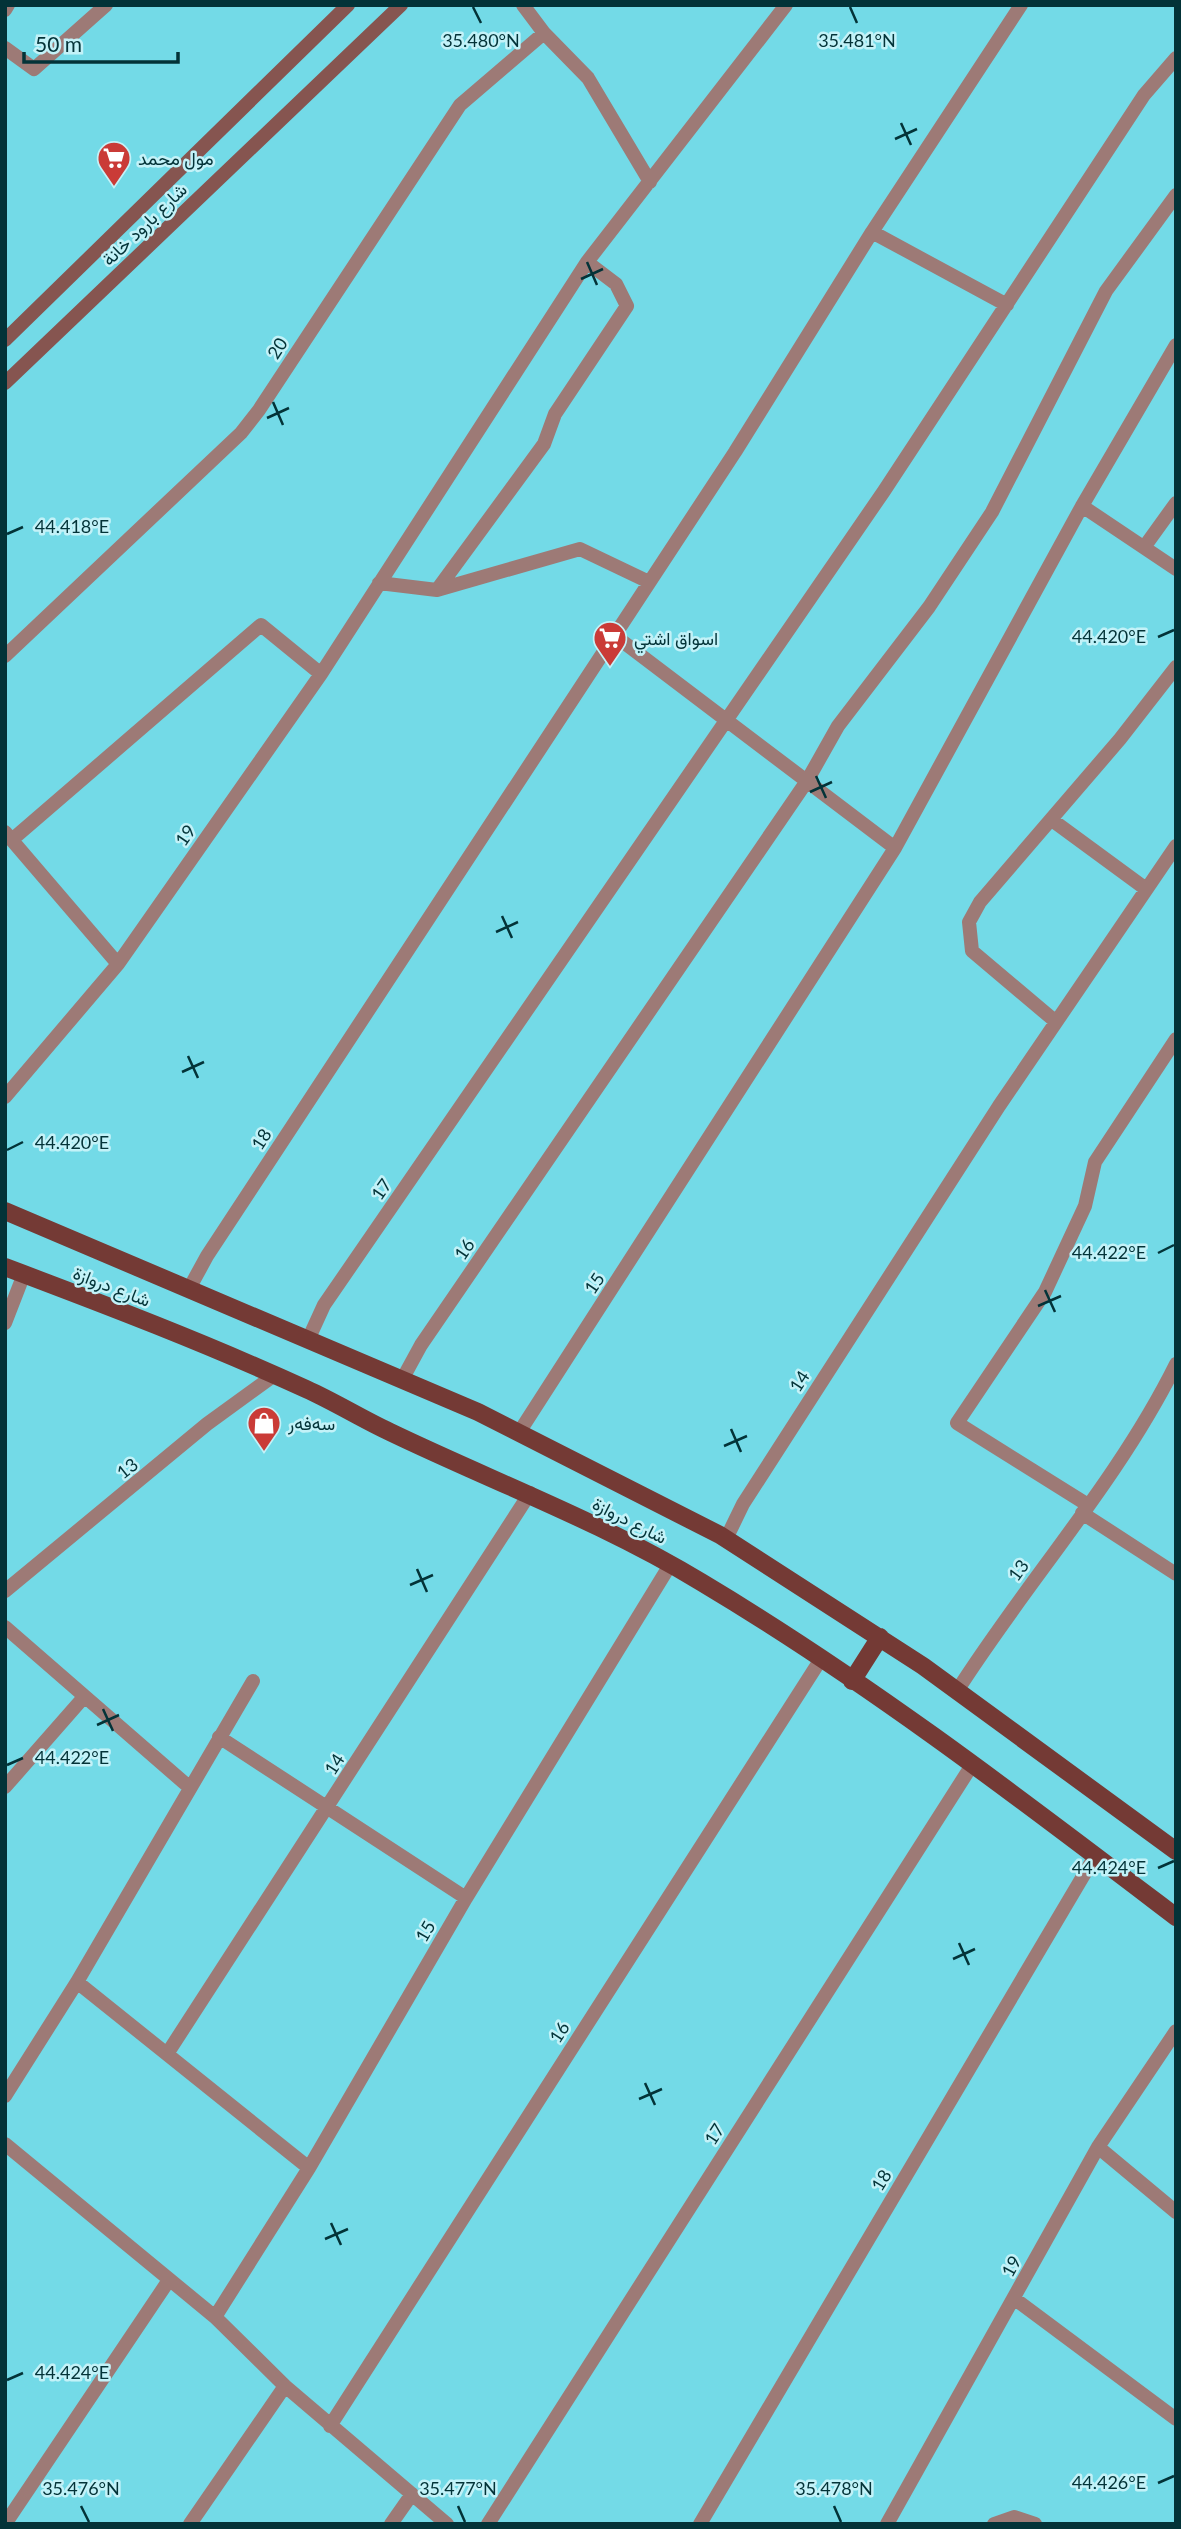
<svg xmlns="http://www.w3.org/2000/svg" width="1181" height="2529" viewBox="0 0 1181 2529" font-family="Lato,Vazirmatn,sans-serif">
<rect width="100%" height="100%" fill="#73dae7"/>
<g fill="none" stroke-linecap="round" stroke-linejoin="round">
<path stroke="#9d7a76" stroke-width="14" d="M523,5L544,33L588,78L650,182
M5,10L8,5
M5,48L34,69L106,5
M872,232L1007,305
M1082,506L1176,569
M1145,546L1176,503
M379,583L437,590L580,549L647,581
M437,590L544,444L555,414L627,306L616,284L587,262
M614,635L895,848
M5,656L241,433L259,410L460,105L544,33
M1052,820L1146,889
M5,832L118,964
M14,838L261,625L321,674
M1055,1021L972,951L969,922L980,902L1120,739L1176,667
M5,1097L118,964L321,674L587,262L786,5
M189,1289L207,1256L735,452L872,232L1021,5
M5,1323L24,1274
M308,1340L324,1305L884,491L1144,95L1176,58
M403,1378L421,1345L807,781L838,726L929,607L992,512L1106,291L1176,195
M520,1431L895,848L1082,506L1176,345
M1088,1505L957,1423L1045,1292L1085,1206L1095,1162L1176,1039
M1082,1513L1176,1574
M726,1539L743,1504L999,1106L1176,846
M5,1591L207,1424L273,1376
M5,1627L189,1787
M957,1691C1027,1581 1118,1481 1176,1364
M219,1737L466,1898
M5,1787L84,1697
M77,1982L309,2168
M167,2054L530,1493
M5,2096L77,1982L253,1681
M5,2144L215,2317L285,2386L447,2524
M1098,2147L1176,2212
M1015,2299L1176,2419
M215,2317L309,2168L466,1898L670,1565
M330,2426L821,1659
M5,2524L169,2280
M190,2524L285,2386
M391,2524L412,2494
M488,2524L972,1765
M700,2524L1095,1856
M887,2524L1098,2147L1176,2031
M994,2524L1014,2517L1035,2524"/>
<path stroke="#865550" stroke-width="14" d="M5,340L348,5
M5,383L401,5"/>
<path stroke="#743a35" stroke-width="18" d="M5,1211L478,1412L720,1535L923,1666L1176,1851
M5,1267C106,1305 208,1344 306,1389C335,1402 362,1419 390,1432C494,1482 602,1522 701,1582C867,1681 1022,1800 1176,1917
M852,1681L880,1637"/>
</g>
<path fill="none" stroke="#033338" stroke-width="2.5" d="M473,7L481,23M850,7L857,23M901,123L911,145M895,139L917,129M587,262L597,285M581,279L603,269M273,402L283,425M267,418L289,408M7,534L23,527M1158,637L1174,630M816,776L826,798M810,792L832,782M502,916L512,938M496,932L518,922M188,1056L198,1078M182,1072L204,1062M7,1150L23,1142M1158,1253L1174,1245M1045,1290L1055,1312M1038,1306L1061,1296M731,1429L741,1452M724,1446L747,1436M417,1569L427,1592M410,1585L433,1575M103,1709L113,1731M97,1725L119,1715M7,1765L23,1758M1158,1868L1174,1861M959,1943L969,1965M953,1959L975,1949M645,2083L655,2105M639,2099L662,2089M331,2223L341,2245M325,2239L348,2229M7,2380L23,2373M1158,2483L1174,2476M81,2506L89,2522M458,2506L465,2522M834,2506L841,2522"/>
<defs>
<symbol id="supermarket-pin" viewBox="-11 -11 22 30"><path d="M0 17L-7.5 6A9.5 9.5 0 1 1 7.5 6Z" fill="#ca3b37" stroke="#c3f2f8"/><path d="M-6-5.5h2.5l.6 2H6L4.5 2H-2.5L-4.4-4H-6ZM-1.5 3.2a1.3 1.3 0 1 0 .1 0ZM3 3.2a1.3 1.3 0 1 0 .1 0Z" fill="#fff"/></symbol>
<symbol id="shop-pin" viewBox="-11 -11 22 30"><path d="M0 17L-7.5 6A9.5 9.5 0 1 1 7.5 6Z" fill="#ca3b37" stroke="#c3f2f8"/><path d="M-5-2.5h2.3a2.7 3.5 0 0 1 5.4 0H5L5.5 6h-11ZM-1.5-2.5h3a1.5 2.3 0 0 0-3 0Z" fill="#fff"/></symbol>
</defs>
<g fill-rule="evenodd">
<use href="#supermarket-pin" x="95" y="139" width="38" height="52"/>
<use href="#supermarket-pin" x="591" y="619" width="38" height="52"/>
<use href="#shop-pin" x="245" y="1404" width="38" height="52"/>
</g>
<g text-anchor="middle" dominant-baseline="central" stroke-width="5" stroke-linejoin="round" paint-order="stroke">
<g font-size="18" fill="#033338" stroke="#c3f2f8" text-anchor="start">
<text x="138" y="158">مول محمد</text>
<text x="634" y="638">اسواق اشتي</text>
<text x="288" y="1423">سەفەر</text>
</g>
<g font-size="18" fill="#033338" stroke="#c3f2f8">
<text transform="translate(144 224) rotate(-44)">شارع بارود خانة</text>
<text transform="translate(277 348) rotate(-57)">20</text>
<text transform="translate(185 835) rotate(-55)">19</text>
<text transform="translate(261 1139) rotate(-57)">18</text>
<text transform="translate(381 1189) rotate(-55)">17</text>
<text transform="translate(464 1249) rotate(-56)">16</text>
<text transform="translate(594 1283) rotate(-56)">15</text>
<text transform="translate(112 1286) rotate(21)">شارع دروازة</text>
<text transform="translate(799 1381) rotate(-57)">14</text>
<text transform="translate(127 1468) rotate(-39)">13</text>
<text transform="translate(630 1520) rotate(27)">شارع دروازة</text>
<text transform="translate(1018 1570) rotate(-54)">13</text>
<text transform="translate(334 1764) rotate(-57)">14</text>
<text transform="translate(425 1931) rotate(-60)">15</text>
<text transform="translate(559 2032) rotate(-57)">16</text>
<text transform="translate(714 2134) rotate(-57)">17</text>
<text transform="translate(881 2180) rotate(-59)">18</text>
<text transform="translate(1011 2266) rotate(-61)">19</text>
</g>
</g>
<g font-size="18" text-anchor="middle" fill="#033338" stroke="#c3f2f8" stroke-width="5" stroke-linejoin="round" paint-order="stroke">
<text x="481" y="47">35.480°N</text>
<text x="857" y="47">35.481°N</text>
<text x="72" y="533">44.418°E</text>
<text x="1109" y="643">44.420°E</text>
<text x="72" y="1149">44.420°E</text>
<text x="1109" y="1259">44.422°E</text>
<text x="72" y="1764">44.422°E</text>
<text x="1109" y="1874">44.424°E</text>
<text x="72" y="2379">44.424°E</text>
<text x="1109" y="2489">44.426°E</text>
<text x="81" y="2495">35.476°N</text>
<text x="458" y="2495">35.477°N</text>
<text x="834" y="2495">35.478°N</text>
</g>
<rect width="1181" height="2529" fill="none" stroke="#033338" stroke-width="14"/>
<path d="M24 52v10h154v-10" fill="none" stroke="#033338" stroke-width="3.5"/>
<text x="35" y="52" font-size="21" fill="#033338" stroke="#c3f2f8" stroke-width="5" paint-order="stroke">50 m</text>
</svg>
